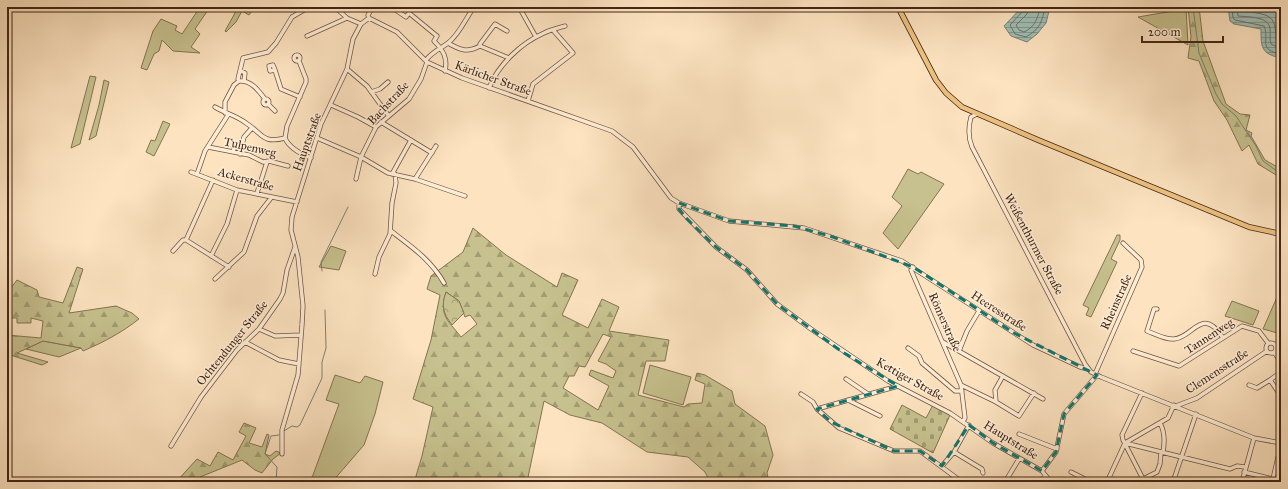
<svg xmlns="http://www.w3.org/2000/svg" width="1288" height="489" viewBox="0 0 1288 489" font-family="'IM FELL Great Primer',serif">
<defs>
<pattern id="forest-firs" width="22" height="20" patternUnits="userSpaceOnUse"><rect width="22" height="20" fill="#c6c18e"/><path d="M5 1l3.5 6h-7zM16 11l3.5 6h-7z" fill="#a29d73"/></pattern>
<pattern id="cemetery-stones" width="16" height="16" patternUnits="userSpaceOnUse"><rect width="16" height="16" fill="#c6c18e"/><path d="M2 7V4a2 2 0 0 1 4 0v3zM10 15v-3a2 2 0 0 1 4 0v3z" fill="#a29d73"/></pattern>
<pattern id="park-crowns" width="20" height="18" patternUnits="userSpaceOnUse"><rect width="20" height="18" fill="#c6c18e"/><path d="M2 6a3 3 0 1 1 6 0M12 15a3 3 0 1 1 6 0" fill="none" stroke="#a29d73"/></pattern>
<pattern id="water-rules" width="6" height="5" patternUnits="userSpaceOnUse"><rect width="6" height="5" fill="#9fbeb5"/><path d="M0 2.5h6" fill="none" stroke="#839a92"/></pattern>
</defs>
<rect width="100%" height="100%" fill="#fde3c0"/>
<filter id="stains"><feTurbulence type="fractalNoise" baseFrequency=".005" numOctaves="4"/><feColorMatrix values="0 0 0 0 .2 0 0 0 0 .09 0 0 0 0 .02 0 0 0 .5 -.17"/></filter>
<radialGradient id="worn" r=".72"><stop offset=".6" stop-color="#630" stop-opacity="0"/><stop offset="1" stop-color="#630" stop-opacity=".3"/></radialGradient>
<path fill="#c6c18e" stroke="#847452" d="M200,7H210L195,29L200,34L191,47L200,53L173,51L162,40L159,51L154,54L147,70L141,68L153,31L161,19L177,26L175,30L182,34Z
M230,7H252V11L249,15L242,11L236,22L226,32L225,31L235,13L236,10Z
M1181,7H1186L1188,45L1138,17L1173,11Z
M90,76L96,77L80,144L71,148Z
M104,80L109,82L96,136L89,140L99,105Z
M163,121L170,124L154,156L146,152L151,140L155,141Z
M908,169L918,174L921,172L944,184L898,249L883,233L902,206L892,197Z
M1117,235H1120V240L1111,259L1117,262L1091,317L1086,315L1089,308L1083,305Z
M331,246L346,251L339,270L319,267Z
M1281,288V334L1263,329Z
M1232,301L1259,311L1253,325L1225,316Z
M43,341L81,348L59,357L26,349Z
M650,365L691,377L683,405L643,393Z
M335,375L360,383L365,376L383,382L375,414L364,445L332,482H309L313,475L339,404L326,400Z"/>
<path fill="url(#forest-firs)" stroke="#847452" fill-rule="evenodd" d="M1188,7H1199L1203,41L1226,104L1240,114L1250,115L1246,130L1252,133L1251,136L1265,160L1281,169V178L1258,164L1249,145L1242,151L1227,120L1214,101L1199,61L1188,58L1191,37Z
M473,228L506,255L557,287L562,273L578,280L562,315L588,328L602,299L619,307L609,331L669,340L665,361H646L638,395L684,407L688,404L702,403L705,384L695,380L697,373L705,375L732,391L735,404L765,426L773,455L767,473L769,482H710L705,472L688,457L647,452L602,423L570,415L544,401L527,482H416V476L422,456L433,407L413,399L431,340L440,295L427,289L431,276L463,252ZM446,292L459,301L465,317L470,315L477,324L461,337C447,319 439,316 446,292ZM603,334L611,337L598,361L606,364L616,371L613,378L591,370L589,375L609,386L598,410L563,388L569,376H574L579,366L585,367Z
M77,267L83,269L69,313L116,306L132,313L139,319C121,333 104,342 83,351L81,348L43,341L17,353L48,362L42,365L7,354V335L41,338L43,321L31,318V323H17V318H7V293L17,280L37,290L39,297L63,303Z
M244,423L256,428L249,443L262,447L267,434L269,435L265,454L270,456L276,451L281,453L273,459L262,473L255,470L242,460L200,477L196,482H176L197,459L210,466L218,452L233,460L246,436L239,432Z"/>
<path fill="url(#cemetery-stones)" stroke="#847452" d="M902,405L926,418L933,405L950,415L933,453L890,429Z"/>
<path fill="url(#park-crowns)" stroke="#847452" d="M446,292L459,301L464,313L452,325C443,313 441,306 446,292Z"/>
<path fill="url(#water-rules)" stroke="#7a8175" d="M1022,7H1050L1046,23L1037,34L1027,42L1011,36L1004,26Z
M1228,7H1281V58C1261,54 1261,47 1261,29L1234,24L1230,21Z"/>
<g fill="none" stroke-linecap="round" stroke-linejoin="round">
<path stroke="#717266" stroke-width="1" d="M1024,7L1023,11L1010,25L1015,34L1026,37C1040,29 1042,22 1045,7
M1029,7L1027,14L1016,25L1019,30L1024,32C1035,27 1038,18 1040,7
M1232,7L1233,18L1235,20L1264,26C1270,40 1257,50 1281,54
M1237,7L1238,16C1247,17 1268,16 1270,28C1271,34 1269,39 1271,44L1281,49
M1243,7L1244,11C1268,15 1276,13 1276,40L1281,43"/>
<path stroke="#7a8175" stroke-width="1" d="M1193,7L1199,53L1216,94L1222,104L1236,116L1256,146L1263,161L1281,174
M322,271L321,262L348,207
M284,431L292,426L297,427L300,425L322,378V362L326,348L325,310
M276,482L277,467L265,454L271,436L279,435"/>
<defs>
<path id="minor" d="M335,7L347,18L361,24
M391,7L406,17L409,13L437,36L434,41C443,50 448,58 445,71
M519,7L536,37
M369,18L397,32L427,62L462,78L612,131L633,147L671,198L679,203L729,221L804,228L902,261L1033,345L1080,367L1088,369
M507,31L495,24L480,44V46L509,58
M307,36L347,18
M448,43C460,50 467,53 480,46
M294 58a3 3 0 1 1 6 0a3 3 0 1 1-6 0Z
M426,60C432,52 440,49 448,43C459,35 466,18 474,7
M273,65L275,70L270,71L269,66Z
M347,69L367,86L388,115
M275,70L281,89L300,97
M241,71L245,73L244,81
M239,81C251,80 258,90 265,99
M489,88C498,65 521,43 544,33C550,30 558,28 565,26
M371,92L380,89L388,82
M263 102a3 3 0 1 1 6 0a3 3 0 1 1-6 0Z
M528,101L533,84L573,53L553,30
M268,104L275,111
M331,105L358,117L376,127
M215,107C225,113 237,116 246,123C263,134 262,144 285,138C289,148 301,154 311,158
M225,113V102L234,85L239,81L238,79L243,58L268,52L276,43L292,17L309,7
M977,114L971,117C968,128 968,137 972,147L1085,364L1091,372L1101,377L1254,438L1281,443
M381,122L432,153
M285,138L287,126L306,82V79L299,61
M317,138L361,157L388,173L415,179L465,196
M208,147L249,155L263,162L269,161L288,166
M233,152L235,146L242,145
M240,154L244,137L252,128
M191,172L237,190L297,202
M197,174L205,151L228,115
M392,174L411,140
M356,179L361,157L376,127L409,99L421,79L427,62
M415,179L436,146
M257,193L267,162
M679,203V209L716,247L747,270L777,304L811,329L888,381L950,413L993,443L1042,471
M391,231C412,247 431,260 444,283
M186,240L229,267
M173,251L183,240H186L213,180
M211,256L227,224L237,190
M913,267L911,270L961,385L965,418L963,421
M375,274L379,257L390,234L392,203L396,183L395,174
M215,279L244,252L257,216L271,198
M1157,309H1154L1147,331C1155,334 1166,340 1174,339C1193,338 1202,305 1223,338
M259,329L275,336L301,335
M245,342L279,360L299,364
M943,342L1043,399
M1266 348a5 5 0 1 1 10 0a5 5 0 1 1-10 0Z
M1275,345L1281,341
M908,348L919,356L922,363L955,391H962
M959,351L967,331L979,311
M1133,351L1179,366L1242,326L1259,331L1268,343
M1274,352L1281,362
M1281,372L1270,380L1281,396
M1095,374L1142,267L1141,260L1123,243
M846,379L868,394
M961,385L996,402L1019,416L1034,393
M1249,385L1257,388L1270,380
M1142,393L1122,435L1123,440L1143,479L1157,472L1160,464L1161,452
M801,394L813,402L817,409L839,428L894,451H920L962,482
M848,400L880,416
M996,402L995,390L1003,376
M1176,406L1197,398L1267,351
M817,409L898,386
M1160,423C1165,432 1165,441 1163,452
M1019,434L1057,449
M1125,443L1230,469L1237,466L1245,467
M171,446L201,397L220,372L237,350L259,329L280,299L283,293L287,270L295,247
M954,452L982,469L983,473
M282,454V430L298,375L302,325L303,306L298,257L291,230L292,217L321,124L347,69L353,39L361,24L369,18L368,15L373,7
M942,466L954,452L969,425
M1042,471L1056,452L1064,414L1097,375
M1042,471L1051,482
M1071,472L1091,482
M1244,472L1281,481
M1273,479L1278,457H1281
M1005,482L1019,459
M1040,482L1045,476
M1107,482L1125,443L1168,418L1174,405
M1173,482L1196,414
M1242,482L1254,438"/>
<path id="major" d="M898,7L936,80L946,93L962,107L1038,140L1249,227L1281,234"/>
</defs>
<use href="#minor" stroke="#725540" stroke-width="5"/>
<use href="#major" stroke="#432616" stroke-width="6"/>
<use href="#minor" stroke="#feedd6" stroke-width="3.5"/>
<use href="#major" stroke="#eec280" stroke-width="4.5"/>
</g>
<path fill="none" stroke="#0f766e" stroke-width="3" stroke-dasharray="8 5" stroke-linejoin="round" d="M679,203L729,221L794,226L833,237L913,267L1014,333L1097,375L1064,414L1056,452L1042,471L993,443L969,425L942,466L920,451H894L831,422L817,409L898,386L841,351L777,304L747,270L716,247L686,218L679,209Z"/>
<g text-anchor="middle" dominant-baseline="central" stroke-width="3" stroke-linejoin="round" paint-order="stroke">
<g font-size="12" fill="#432616" stroke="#feedd6">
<text transform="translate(493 78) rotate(20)">Kärlicher Straße</text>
<text transform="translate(388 103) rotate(-47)">Bachstraße</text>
<text transform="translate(307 142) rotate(-70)">Hauptstraße</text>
<text transform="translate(250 147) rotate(13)">Tulpenweg</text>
<text transform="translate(246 179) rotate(16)">Ackerstraße</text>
<text transform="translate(1034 244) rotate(62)">Weißenthurmer Straße</text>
<text transform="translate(1116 302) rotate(-66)">Rheinstraße</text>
<text transform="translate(999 311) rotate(33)">Heeresstraße</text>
<text transform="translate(945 322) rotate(66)">Römerstraße</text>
<text transform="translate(1209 336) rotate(-33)">Tannenweg</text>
<text transform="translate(232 343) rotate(-51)">Ochtendunger Straße</text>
<text transform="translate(1217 371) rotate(-33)">Clemensstraße</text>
<text transform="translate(910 379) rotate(29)">Kettiger Straße</text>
<text transform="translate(1011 440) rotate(32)">Hauptstraße</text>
</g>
</g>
<rect width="1288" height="489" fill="none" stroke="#fde3c0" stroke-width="24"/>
<rect x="8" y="8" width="1272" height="473" fill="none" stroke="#432616" stroke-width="2"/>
<rect x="12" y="12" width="1264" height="465" fill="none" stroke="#432616"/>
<path d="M1142 36v6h81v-6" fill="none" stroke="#432616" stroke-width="2"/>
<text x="1148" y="36" font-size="12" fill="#432616" stroke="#feedd6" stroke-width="3" paint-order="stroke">200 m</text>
<rect width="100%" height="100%" filter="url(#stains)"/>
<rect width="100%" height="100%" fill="url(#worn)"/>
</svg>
